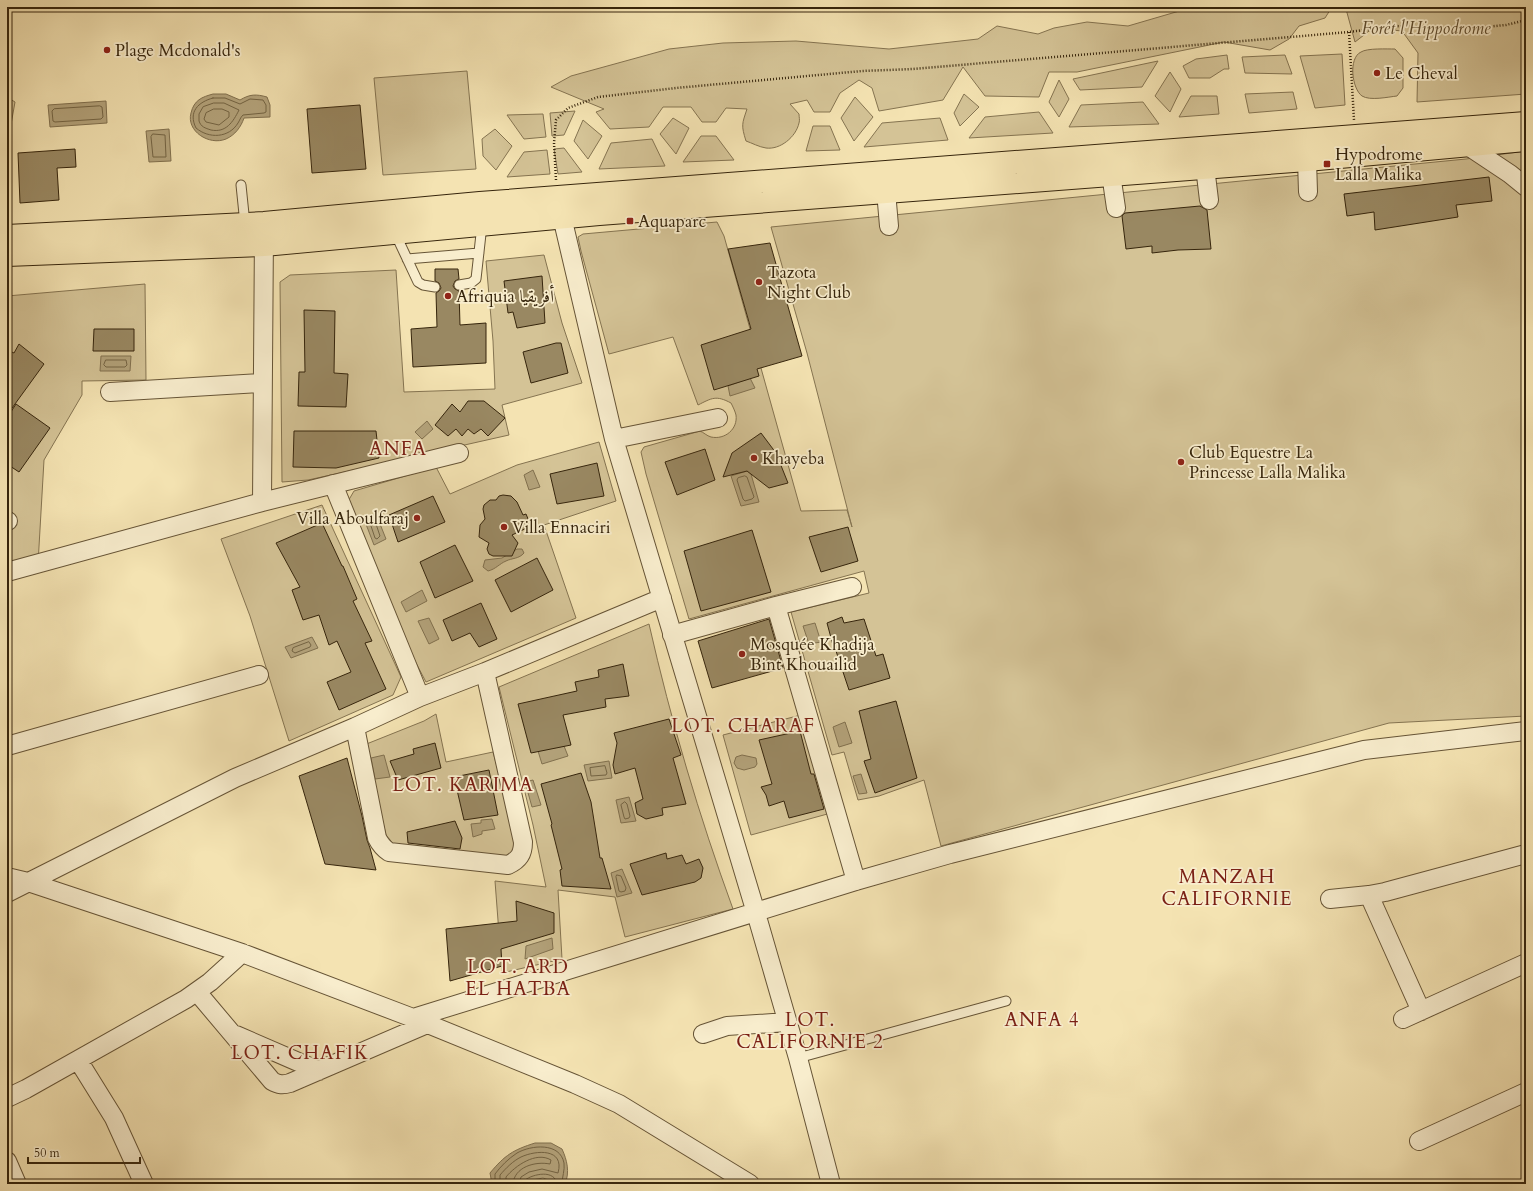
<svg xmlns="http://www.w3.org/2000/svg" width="1533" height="1191" viewBox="0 0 1533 1191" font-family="Cardo,Amiri,serif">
<rect width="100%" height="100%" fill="#f4e3b2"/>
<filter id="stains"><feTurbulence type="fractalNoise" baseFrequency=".005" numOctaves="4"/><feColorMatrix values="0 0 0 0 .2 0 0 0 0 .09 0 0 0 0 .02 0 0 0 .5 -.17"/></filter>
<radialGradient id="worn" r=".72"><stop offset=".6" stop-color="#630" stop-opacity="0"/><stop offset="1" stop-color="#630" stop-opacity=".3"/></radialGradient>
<path fill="#d4c396" stroke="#857451" d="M1193,7H1332L1325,18L1299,26L1289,39L1270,50L1224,42L1077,72H1049L1039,97L985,96L963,67L943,100L879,111L872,88L859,80L840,93L830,112H814L807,100L790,104L799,114C799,117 800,120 799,123C796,137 780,150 766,148C759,147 752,143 746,141C741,125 742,124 747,109L726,108L716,122H702L691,107H663L649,127L610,129L596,112L604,109L551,87L571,76L669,49L723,43L796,41L889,49L978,39L997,26L1038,34L1054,28L1087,22L1128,26Z
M1347,7H1526V94L1417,102L1418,53L1402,31L1373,28L1355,42L1346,9Z
M1395,49L1403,58V88L1397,96C1388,97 1370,101 1362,96C1352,89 1348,58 1361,52C1367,48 1387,49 1395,49Z
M1342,54L1345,105L1315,108L1300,56Z
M1227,55L1229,69H1224L1210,78H1189L1183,66L1196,59Z
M1285,55L1292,74L1245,73L1242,57Z
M1158,61L1142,87L1080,90L1073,79Z
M467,71L476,169L383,175L374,78Z
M1170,72L1181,89L1170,112L1155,96Z
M1059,80L1069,99L1059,117L1049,102Z
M1293,92L1297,109L1249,113L1245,94Z
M964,94L979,107L960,126L954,113Z
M1191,96H1217L1219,114L1179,117Z
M7,97L15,102L7,147Z
M855,97L873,117L854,141L841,118Z
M1143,102L1159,124L1069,127L1081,105Z
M575,111L564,135L552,136L550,113Z
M1039,112L1053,133L969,138L985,117Z
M543,114L546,137L524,139L507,115Z
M673,118L689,128L676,154L660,134Z
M940,118L948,140L864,147L882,123Z
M583,120L602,136L588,159L574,141Z
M813,126H830L840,150L806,151Z
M495,129L512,146L496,170L483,156L482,139Z
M701,136H716L734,160L683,162Z
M652,139L665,166L599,169L611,143Z
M564,148L582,172L558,174L554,149Z
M547,150L550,174L507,177L524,152Z
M1526,151V716L1389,723L941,846L924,780L879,796L858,800L844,752L832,755L791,612L869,593L864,571L689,619L646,474L641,452L644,447L700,431C703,432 707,436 711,437C725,440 738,429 736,415C735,411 733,407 731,403C716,395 712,398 698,405L673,337L609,354L581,251L578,237L583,234L717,222L724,236L801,511L847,510L852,527L807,353L771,227L1466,159Z
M544,255L562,323L582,383L502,405L509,435L340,473L308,480L282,482L280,282L290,275L396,270L404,392L495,389L493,341L486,261Z
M145,284L146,380L82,381V395L44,460L38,564L7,570V296Z
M599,442L616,501L544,525L576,618L426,682L396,625L347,503L354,491L436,467L450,494L517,465Z
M322,505L401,677L393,695L289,741L250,616L221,539Z
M649,624C671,721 699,816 733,909L625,937L615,897L558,890L562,959L502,973L495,881L546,887L533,825L499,687Z
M436,714L446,762L493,752L518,843L510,859L395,846L386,835L364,745L424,721Z
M801,715L831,813L751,835L723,735Z"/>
<path fill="#b3a27a" stroke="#81704e" d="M213,94H226L240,100C250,94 256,94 267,97L270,105V117L244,118C241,127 235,135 226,139C209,146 186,131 191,113C194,100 202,97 213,94Z
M106,101L107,123L50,127L48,105Z
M169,129L171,161L149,162L146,131Z
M101,356H131L130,371H100Z
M750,378L755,388L730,396L728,386Z
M427,421L433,429L422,439L415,432Z
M533,470L540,487L529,490L524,475Z
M747,471L751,474L759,502L741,506L731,476Z
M376,514L386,539L374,545L364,519Z
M517,549H522L524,553C519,559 512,558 506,561C499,564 496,569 488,571L483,567L485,560L502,558Z
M422,590L427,601L406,612L401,602Z
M429,618L439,639L429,644L418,621Z
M815,623L821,642L809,644L803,626Z
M312,637L318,648L291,658L285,647Z
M845,722L852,743L839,747L833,727Z
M564,746L568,756L542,764L538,751Z
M384,755L390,777L375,779L371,758Z
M742,755L756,758L757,764L755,767L744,770L737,768L734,763L736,757Z
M609,761L612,778L588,781L584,765Z
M861,774L867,793L859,794L853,776Z
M533,780L541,805L532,807L525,782Z
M629,797L636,821L621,823L616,800Z
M492,819L495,829L482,831V834L473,837L471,824L481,823V820Z
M622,869L632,893L617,897L611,873Z
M552,938L553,949L525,959L526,946Z
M535,1143H551L562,1149C567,1160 570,1172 565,1184H555L551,1181L543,1178L532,1180L526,1184H492L490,1173C505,1155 513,1150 535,1143Z"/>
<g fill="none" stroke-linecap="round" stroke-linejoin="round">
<path stroke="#746443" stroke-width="1" d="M213,98H225L240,104L250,99L263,100L266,105V112L264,113L243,115C240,118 240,120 238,123C229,138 209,139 196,128C188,112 198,102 213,98Z
M214,103H224L239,110C233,122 226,133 211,130C205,128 201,127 199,121V114L203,107Z
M100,106L102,107L103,117L101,119L55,122L53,121L52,111L54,109Z
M214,109H222L229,112V117L219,125L206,122L204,119L206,113Z
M153,134L165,135L166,157H153L151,137Z
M106,360H126L127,365L125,367H106L104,365Z
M745,476L747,477L754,497L752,499L745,501L743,499L737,480L738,478Z
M373,520L375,521L380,536L377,539L375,538L370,523Z
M309,642L311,645L310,647L295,653L292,651L293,648Z
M605,766L607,773L606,775L591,776L590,768Z
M625,802L627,804L630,816L629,818L625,819L624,817L621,805Z
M617,875L621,876L626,888L625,891L621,892L619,891L616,877Z
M495,1184V1174C501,1166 508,1159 517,1153C531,1145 560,1142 564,1163C565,1170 562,1177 562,1184
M500,1184V1175C506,1168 513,1161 521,1157C536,1150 565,1148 558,1173L542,1169L529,1172L521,1177L519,1184
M506,1184V1177C515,1166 536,1151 551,1160L550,1164C535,1161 514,1167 513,1184
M524,1184L525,1180C533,1174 555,1169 557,1184"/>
</g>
<path fill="#998862" stroke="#36250c" d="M360,105L366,169L312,173L307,109Z
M75,149L76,167L57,168L59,200L20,203L18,153Z
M1489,177L1492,201L1456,205L1458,217L1375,230L1374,212L1347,216L1344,194Z
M1200,206L1207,210L1211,249L1178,250L1152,253V246L1126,249L1122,216L1125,213Z
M770,243L802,356L757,369L759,376L714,390L701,345L751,329L728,249Z
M435,269H458L459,279L455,281L453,286L455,289L459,291L460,325L486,323V363L413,367L411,329L437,327L436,293L439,291L441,288L439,283L435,281Z
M542,276L545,323L517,328L513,312L508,313L504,281Z
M304,310L335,311L334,373L348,374L346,407L298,406L299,372H305Z
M94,329H134V351H93Z
M556,343H561L568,373L531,383L523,352Z
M19,344L44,364L7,415V350L14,353Z
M468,401H484L505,418L488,436L481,429L474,434L468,429L462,436L456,429L448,436L435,425L452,404L460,412Z
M16,404L50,428L19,472L7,464V418Z
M294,431H376L379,458L336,468L293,467Z
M761,433L776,453L788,483L769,488L747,471L723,477L732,453Z
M705,449L715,480L677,495L665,462Z
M597,463L604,496L557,504L550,474Z
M503,495L511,496L517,502L523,515L526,514L531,526L512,535L518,543L512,556H493L489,554L487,549L489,543L479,537L480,525L485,519L483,509L484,505L490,500H496L499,496Z
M433,496L445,522L398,542L389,515Z
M322,523L342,566H343L357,599L353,601L372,641L365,643L386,689L339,710L327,682L351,672L337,641L329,645L319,615L303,620L292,590L300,587L276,543Z
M848,527L858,561L821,572L809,537Z
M752,530L771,592L701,611L684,551Z
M455,545L473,581L435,598L420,562Z
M537,558L553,590L511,612L495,580Z
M481,603L497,639L479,647L470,633L452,641L443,620Z
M842,617L844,623L864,619L876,656L883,654L890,678L849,690L835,648L834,649L827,623Z
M769,619L783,668L712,688L698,641Z
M623,664L629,696L605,699L606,707L563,715L571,745L531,753L518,704L577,691L575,682L599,677L598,670Z
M896,701L917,778L875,793L864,761L871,759L859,711Z
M669,719L681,755L673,758L686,804L662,808L663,815L646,819L637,814L635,803L643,799L635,768L615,774L613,765L617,743L614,733Z
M800,731L811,774H814L824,809L789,818L784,801L769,806L766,795L761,787L772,784L759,740Z
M435,743L441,768L398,780L390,761L414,754L413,749Z
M347,758L362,816L367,840L370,848L376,870L325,864L299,776Z
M489,770L498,815L464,820L454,777Z
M581,773L591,802L600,858H602L611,889L562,886L560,870L562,869L551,825L552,824L541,784Z
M455,821L462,838L460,849L408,843L407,832Z
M666,853L667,859L682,855L686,864L699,859L703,868L701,878L695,882L642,895L630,864Z
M516,901L554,913V933L501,949L502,966L450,981L446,929L517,921Z"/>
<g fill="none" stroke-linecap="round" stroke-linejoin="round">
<defs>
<path id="lane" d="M241,185L245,224
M395,233L418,282L423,285L435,287
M407,259L479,253
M459,285L471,283L476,279L482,225
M798,1058L1006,1001"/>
<path id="street" d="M1468,146L1510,174L1526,187
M1307,160L1308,192
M1205,167L1209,200
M1111,174L1116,208
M886,191L889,226
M559,204L614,439L756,913L798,1058L831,1184
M110,392L262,383
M614,439L718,418
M333,484L420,697
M262,502L264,231
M7,521H8
M7,572L262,502L459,453
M776,606L852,587
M672,635L776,606L856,881
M355,727L377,838C380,844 383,848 389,852L508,865C519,860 523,854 523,842L485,672
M7,746L259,675
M7,877L28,882L242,953L413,1018L575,1084L619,1104L750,1184
M7,893L235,778L355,727L420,697L485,672L662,598
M1369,895L1421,1011
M1330,899L1369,895L1385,892L1526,854
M197,992L272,1081C279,1085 283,1085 290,1083L427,1024
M413,1018L856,881L950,854L1364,750L1526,731
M1403,1019L1526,963
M703,1034L727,1026L787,1022
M236,1035L319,1071
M78,1060L114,1118L144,1184
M7,1098L26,1089L186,999L210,982L242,953
M1419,1141L1526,1092
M7,1161L17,1184"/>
<path id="highway" d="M7,236L264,223L480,203L1526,123
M7,255L264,245L599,214L1307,160L1526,140"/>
</defs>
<use href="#lane" stroke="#665436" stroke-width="11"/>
<use href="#street" stroke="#665436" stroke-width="20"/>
<use href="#highway" stroke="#36250c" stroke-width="24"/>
<path stroke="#36250c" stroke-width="2.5" stroke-dasharray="1 2" stroke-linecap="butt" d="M1349,32L1354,120
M556,180L554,143L556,120L568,108L598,97L676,88L862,71L913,69L1349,32L1394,26L1462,28L1485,27L1506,25L1526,20"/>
<use href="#lane" stroke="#f8edcd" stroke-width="9"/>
<use href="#street" stroke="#f8edcd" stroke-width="18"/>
<use href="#highway" stroke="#f4e3b2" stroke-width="22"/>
</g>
<g fill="#8f2418" stroke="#f8edcd" stroke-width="1.5">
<circle cx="107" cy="50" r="4"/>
<circle cx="1377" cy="73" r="4"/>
<rect x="1323" y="160" width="8" height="8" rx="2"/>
<rect x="626" y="217" width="8" height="8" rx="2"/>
<circle cx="759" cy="282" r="4"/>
<circle cx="448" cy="296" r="4"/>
<circle cx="754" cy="458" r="4"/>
<circle cx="1181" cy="462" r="4"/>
<circle cx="417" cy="518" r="4"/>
<circle cx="504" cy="527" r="4"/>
<circle cx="742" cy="654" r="4"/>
</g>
<g text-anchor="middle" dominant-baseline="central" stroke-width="3.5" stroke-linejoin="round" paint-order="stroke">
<g font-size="17" font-style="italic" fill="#5e4c2e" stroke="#f8edcd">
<text x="1426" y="28">Forêt l'Hippodrome</text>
</g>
<g font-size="17" fill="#36250c" stroke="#f8edcd" text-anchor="start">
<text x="115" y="50">Plage Mcdonald's</text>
<text x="1385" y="73">Le Cheval</text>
<text x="1335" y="154">Hypodrome<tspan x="1335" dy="20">Lalla Malika</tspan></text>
<text x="638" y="221">Aquaparc</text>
<text x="767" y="272">Tazota<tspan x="767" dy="20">Night Club</tspan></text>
<text x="456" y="296">Afriquia أفريقيا</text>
<text x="1189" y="452">Club Equestre La<tspan x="1189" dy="20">Princesse Lalla Malika</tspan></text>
<text x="762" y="458">Khayeba</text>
<text x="409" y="518" text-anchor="end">Villa Aboulfaraj</text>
<text x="512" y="527">Villa Ennaciri</text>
<text x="750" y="644">Mosquée Khadija<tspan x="750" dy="20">Bint Khouailid</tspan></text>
</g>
<g font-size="19" letter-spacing="1" fill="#7a1f14" stroke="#f8edcd">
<text x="398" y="449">ANFA</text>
<text x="743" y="726">LOT. CHARAF</text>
<text x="463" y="785">LOT. KARIMA</text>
<text x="1227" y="877">MANZAH<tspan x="1227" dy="22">CALIFORNIE</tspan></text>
<text x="518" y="967">LOT. ARD<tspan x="518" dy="22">EL HATBA</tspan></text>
<text x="810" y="1020">LOT.<tspan x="810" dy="22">CALIFORNIE 2</tspan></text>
<text x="1042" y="1020">ANFA 4</text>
<text x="300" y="1053">LOT. CHAFIK</text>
</g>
</g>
<rect width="1533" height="1191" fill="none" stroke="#f4e3b2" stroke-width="24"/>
<rect x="8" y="8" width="1517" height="1175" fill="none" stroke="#36250c" stroke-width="2"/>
<rect x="12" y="12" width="1509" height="1167" fill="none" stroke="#36250c"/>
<path d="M28 1157v6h112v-6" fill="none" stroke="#36250c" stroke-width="2"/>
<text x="34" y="1157" font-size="12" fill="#36250c" stroke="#f8edcd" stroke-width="3" paint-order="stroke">50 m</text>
<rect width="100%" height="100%" filter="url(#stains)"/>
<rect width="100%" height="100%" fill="url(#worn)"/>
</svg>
